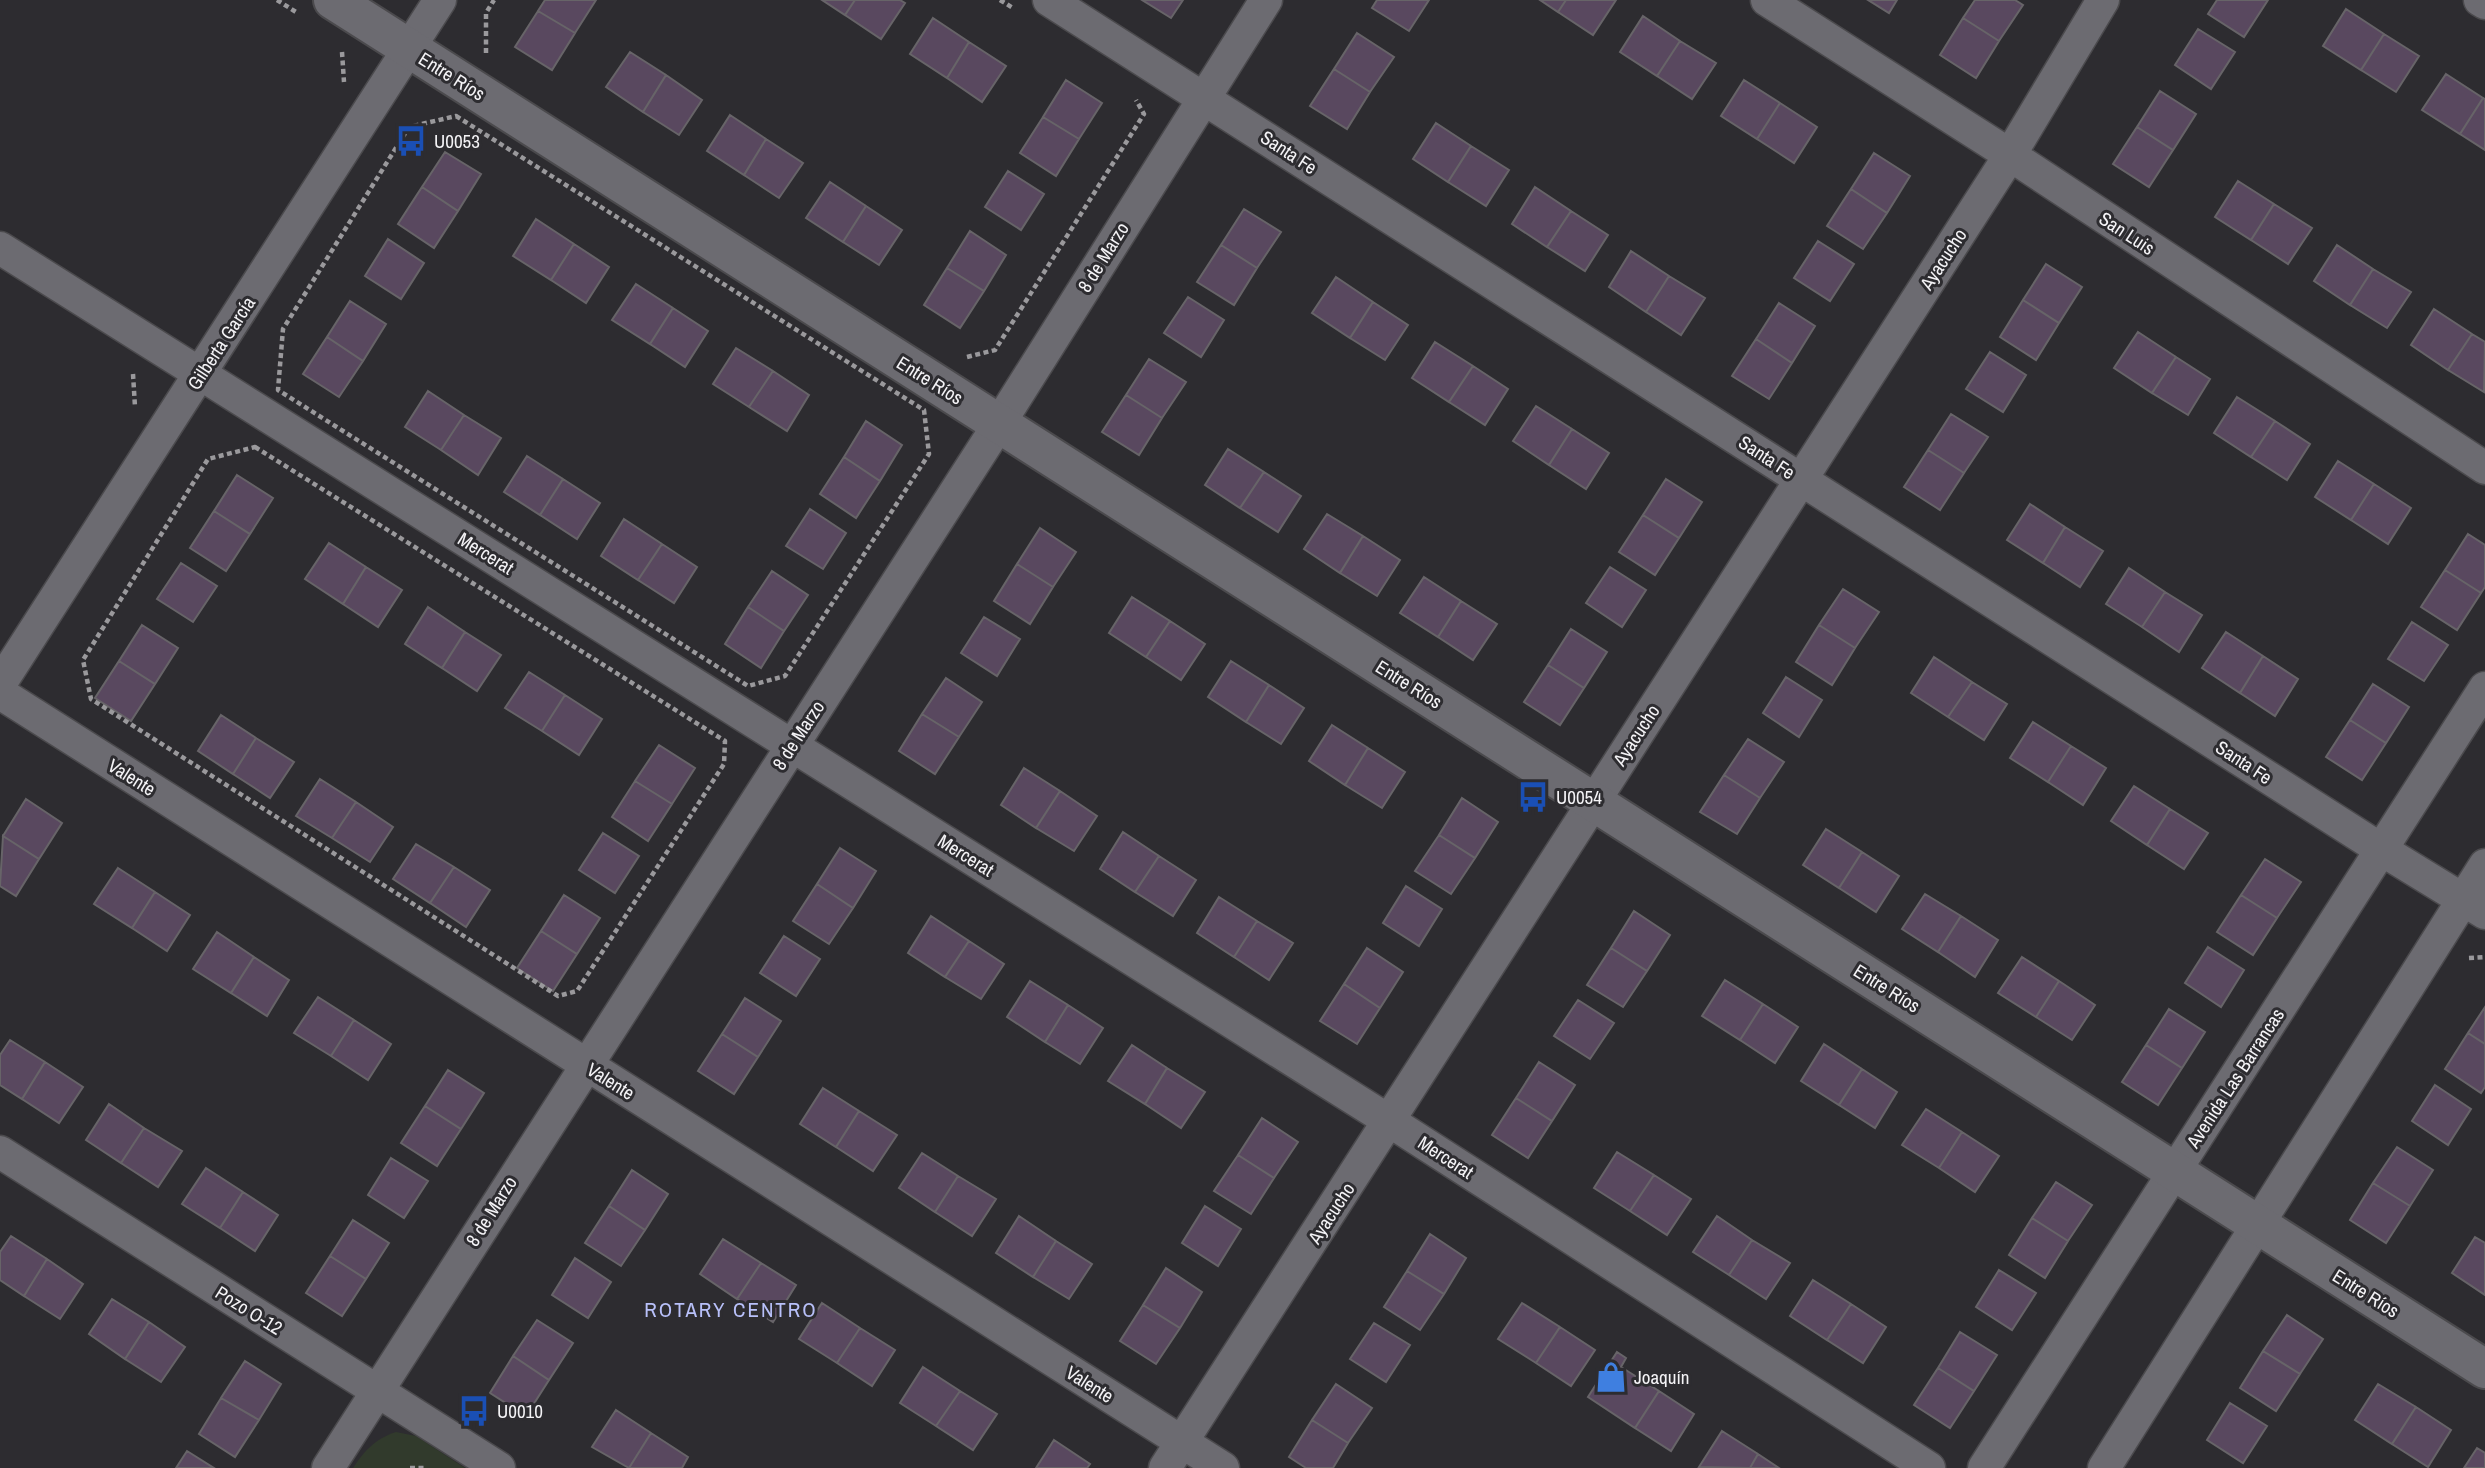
<svg xmlns="http://www.w3.org/2000/svg" width="2485" height="1468" viewBox="0 0 2485 1468" font-family="'Archivo Narrow',sans-serif">
<rect width="100%" height="100%" fill="#2d2c30"/>
<path fill="#313a2c" d="M396,1432L416,1436L465,1468H353C365,1450 375,1439 396,1432Z"/>
<path fill="#59485f" stroke="#676468" stroke-width="2" d="M545,0H596L575,33L538,11Z
M822,0H855L845,15Z
M855,0H900L905,3L881,39L845,15Z
M1142,0H1183L1171,18Z
M1377,0H1429L1409,31L1372,8Z
M1540,0H1566L1558,12Z
M1566,0H1616L1593,35L1558,12Z
M1868,0H1897L1889,13Z
M1975,0H2015L2023,5L1999,41L1963,18Z
M2217,0H2268L2244,37L2208,14Z
M2346,9L2384,34L2361,70L2323,46Z
M538,11L575,33L552,70L515,47Z
M1643,16L1680,41L1657,76L1620,52Z
M933,18L969,42L947,78L910,54Z
M1963,18L1999,41L1976,78L1940,55Z
M2198,29L2235,52L2211,89L2175,65Z
M1357,33L1394,57L1370,92L1334,69Z
M2384,34L2419,56L2396,92L2361,70Z
M1680,41L1716,63L1692,99L1657,76Z
M969,42L1006,66L982,102L947,78Z
M630,52L666,75L643,112L606,87Z
M1334,69L1370,92L1347,129L1310,106Z
M2446,74L2483,98L2460,134L2422,110Z
M666,75L702,100L679,135L643,112Z
M1066,80L1102,103L1079,139L1043,117Z
M1744,80L1780,103L1757,139L1721,116Z
M2160,91L2196,114L2173,150L2137,127Z
M2483,98L2485,99V150L2460,134Z
M1780,103L1817,127L1794,163L1757,139Z
M730,115L766,139L744,175L707,151Z
M1043,117L1079,139L1056,176L1020,153Z
M1436,123L1471,146L1448,182L1413,159Z
M2137,127L2173,150L2149,187L2113,164Z
M766,139L803,163L779,198L744,175Z
M1471,146L1509,170L1486,206L1448,182Z
M445,152L481,174L458,211L422,187Z
M1874,153L1910,176L1887,213L1851,189Z
M1008,171L1044,194L1021,230L985,207Z
M2238,181L2274,204L2251,240L2215,217Z
M830,182L866,206L843,242L806,218Z
M422,187L458,211L434,248L398,224Z
M1535,187L1571,211L1547,247L1512,224Z
M1851,189L1887,213L1863,249L1827,226Z
M2274,204L2312,228L2288,264L2251,240Z
M866,206L902,230L879,265L843,242Z
M1244,209L1281,232L1257,268L1221,245Z
M1571,211L1608,235L1585,271L1547,247Z
M536,219L574,244L551,280L513,256Z
M970,231L1006,255L984,291L947,268Z
M388,239L424,263L401,299L365,276Z
M1818,241L1854,264L1830,301L1794,278Z
M574,244L609,267L586,303L551,280Z
M1221,245L1257,268L1234,305L1197,282Z
M2337,245L2373,269L2350,305L2314,281Z
M1631,251L1669,276L1646,312L1609,287Z
M2046,264L2082,287L2059,323L2023,300Z
M947,268L984,291L960,328L924,305Z
M2373,269L2411,292L2387,328L2350,305Z
M1669,276L1705,298L1681,335L1646,312Z
M1336,277L1373,302L1350,338L1312,313Z
M636,284L673,308L650,344L612,320Z
M1188,297L1224,320L1201,357L1164,333Z
M2023,300L2059,323L2036,360L2000,337Z
M350,301L386,324L363,361L327,337Z
M1373,302L1408,325L1385,360L1350,338Z
M1779,303L1815,326L1792,363L1756,339Z
M673,308L708,331L685,367L650,344Z
M2434,309L2472,334L2448,370L2411,345Z
M2138,332L2176,357L2152,393L2114,368Z
M2472,334L2485,342L2484,392L2448,370Z
M327,337L363,361L339,397L303,374Z
M1756,339L1792,363L1769,399L1732,376Z
M1435,342L1473,366L1449,402L1412,378Z
M736,348L773,371L749,407L713,384Z
M1990,352L2026,375L2003,412L1966,389Z
M2176,357L2210,379L2188,415L2152,393Z
M1149,359L1186,382L1162,418L1126,395Z
M1473,366L1508,389L1485,425L1449,402Z
M773,371L809,395L787,431L749,407Z
M428,391L464,415L441,450L405,427Z
M1126,395L1162,418L1139,455L1102,432Z
M2237,397L2275,421L2251,457L2214,433Z
M1536,406L1572,429L1549,465L1513,441Z
M1951,414L1988,437L1964,473L1928,450Z
M464,415L501,438L478,475L441,450Z
M866,421L902,445L880,481L844,457Z
M2275,421L2310,444L2287,480L2251,457Z
M1572,429L1609,453L1586,489L1549,465Z
M1228,449L1264,472L1240,508L1205,485Z
M1928,450L1964,473L1940,510L1904,487Z
M527,456L563,479L540,515L504,492Z
M844,457L880,481L856,518L820,494Z
M2338,461L2374,484L2351,520L2315,497Z
M1264,472L1301,496L1278,532L1240,508Z
M237,475L273,498L250,534L214,511Z
M563,479L600,503L577,539L540,515Z
M1666,479L1702,502L1679,538L1643,515Z
M2374,484L2411,508L2388,544L2351,520Z
M2030,504L2065,527L2043,563L2007,540Z
M810,509L846,533L823,569L786,546Z
M214,511L250,534L226,571L190,548Z
M1327,514L1363,536L1340,573L1304,549Z
M1643,515L1679,538L1655,575L1619,552Z
M624,519L662,544L638,580L601,556Z
M2065,527L2103,551L2080,587L2043,563Z
M1040,528L1076,552L1053,587L1017,564Z
M2468,534L2485,545V587L2481,593L2445,570Z
M1363,536L1400,560L1377,596L1340,573Z
M329,543L366,567L343,604L305,579Z
M662,544L697,567L674,603L638,580Z
M181,563L217,586L193,622L157,599Z
M1017,564L1053,587L1030,624L994,601Z
M366,567L402,590L378,627L343,604Z
M1610,567L1646,590L1622,627L1586,603Z
M2129,568L2165,592L2142,627L2106,604Z
M2445,570L2481,593L2457,630L2421,607Z
M772,571L808,595L784,631L748,607Z
M1424,577L1461,601L1438,637L1400,613Z
M1843,589L1879,612L1855,648L1819,625Z
M2165,592L2202,615L2179,652L2142,627Z
M1132,597L1170,621L1146,657L1109,633Z
M1461,601L1497,624L1473,660L1438,637Z
M428,607L465,632L442,668L405,644Z
M748,607L784,631L761,668L725,644Z
M984,617L1020,639L997,676L961,653Z
M1170,621L1205,644L1181,680L1146,657Z
M2412,622L2448,645L2424,681L2388,659Z
M142,625L178,648L155,684L119,661Z
M1819,625L1855,648L1832,685L1796,662Z
M1571,629L1607,652L1584,688L1548,665Z
M465,632L501,655L477,691L442,668Z
M2226,632L2263,656L2240,693L2202,668Z
M2263,656L2298,679L2275,716L2240,693Z
M1934,657L1972,682L1948,717L1911,693Z
M119,661L155,684L131,721L95,698Z
M1231,661L1269,685L1246,722L1208,697Z
M1548,665L1584,688L1560,725L1524,702Z
M529,672L565,695L542,731L505,708Z
M1786,677L1822,700L1799,737L1763,713Z
M946,678L982,702L959,737L922,714Z
M1972,682L2007,704L1984,740L1948,717Z
M2373,684L2409,707L2386,743L2350,720Z
M1269,685L1304,708L1281,744L1246,722Z
M565,695L602,719L579,755L542,731Z
M922,714L959,737L935,774L899,751Z
M221,715L256,738L233,774L198,751Z
M2350,720L2386,743L2362,780L2326,757Z
M2033,722L2071,746L2048,782L2010,758Z
M1332,725L1368,748L1345,785L1309,761Z
M256,738L294,762L270,798L233,774Z
M1748,739L1784,762L1760,798L1724,775Z
M659,745L695,768L672,804L635,781Z
M2071,746L2106,768L2083,805L2048,782Z
M1368,748L1405,772L1382,808L1345,785Z
M1024,768L1060,791L1036,828L1001,805Z
M1724,775L1760,798L1737,834L1700,812Z
M320,779L356,802L332,838L296,816Z
M635,781L672,804L648,841L612,817Z
M2134,786L2170,809L2147,845L2111,821Z
M1060,791L1097,816L1074,851L1036,828Z
M1462,798L1498,822L1475,858L1439,835Z
M26,799L62,823L39,859L3,836Z
M356,802L393,827L370,862L332,838Z
M2170,809L2208,833L2184,869L2147,845Z
M1826,829L1862,852L1839,888L1803,865Z
M1123,832L1159,856L1135,892L1100,869Z
M603,833L639,856L615,893L579,870Z
M1439,835L1475,858L1451,894L1415,871Z
M3,836L39,859L16,896L0,886Z
M416,844L454,867L430,903L393,879Z
M840,848L876,871L853,908L817,884Z
M1862,852L1899,876L1876,912L1839,888Z
M1159,856L1196,880L1173,916L1135,892Z
M2265,859L2301,882L2277,918L2241,895Z
M454,867L490,890L466,927L430,903Z
M118,868L155,892L132,928L94,904Z
M817,884L853,908L829,944L793,921Z
M1406,886L1442,909L1419,946L1383,923Z
M155,892L190,915L167,951L132,928Z
M1925,894L1961,916L1938,952L1902,929Z
M564,895L600,918L577,954L541,931Z
M2241,895L2277,918L2253,955L2217,932Z
M1219,897L1257,921L1234,957L1197,933Z
M1634,911L1670,935L1647,971L1611,948Z
M931,916L969,941L945,977L908,953Z
M1961,916L1998,940L1975,977L1938,952Z
M1257,921L1293,943L1269,980L1234,957Z
M541,931L577,954L553,991L517,968Z
M217,932L254,957L231,993L193,969Z
M784,936L820,959L796,996L760,973Z
M969,941L1004,964L981,999L945,977Z
M2208,947L2244,970L2221,1007L2185,983Z
M1367,948L1403,972L1380,1008L1344,984Z
M1611,948L1647,971L1623,1007L1587,985Z
M254,957L289,980L267,1016L231,993Z
M2022,957L2059,981L2036,1017L1998,993Z
M1725,980L1763,1004L1740,1040L1702,1016Z
M1030,981L1068,1005L1045,1042L1007,1017Z
M2059,981L2095,1005L2072,1040L2036,1017Z
M1344,984L1380,1008L1357,1044L1320,1021Z
M318,997L354,1020L331,1056L294,1033Z
M745,998L781,1021L758,1057L722,1034Z
M1578,1000L1614,1023L1590,1059L1554,1036Z
M1763,1004L1798,1027L1775,1063L1740,1040Z
M1068,1005L1103,1028L1080,1064L1045,1042Z
M2485,1007V1044L2468,1033Z
M2169,1009L2205,1032L2182,1068L2146,1045Z
M354,1020L391,1044L368,1080L331,1056Z
M2468,1033L2485,1044V1087L2481,1093L2445,1069Z
M722,1034L758,1057L734,1094L698,1071Z
M10,1040L45,1062L22,1099L0,1085V1055Z
M1824,1044L1862,1069L1839,1105L1801,1081Z
M1132,1045L1167,1068L1145,1104L1108,1081Z
M2146,1045L2182,1068L2158,1105L2122,1082Z
M45,1062L83,1087L59,1123L22,1099Z
M1539,1062L1575,1085L1552,1121L1516,1098Z
M1167,1068L1205,1092L1181,1128L1145,1104Z
M1862,1069L1897,1092L1875,1128L1839,1105Z
M448,1070L484,1093L461,1129L425,1106Z
M2435,1085L2471,1109L2448,1145L2412,1121Z
M823,1088L859,1111L836,1147L800,1124Z
M1516,1098L1552,1121L1528,1158L1492,1135Z
M109,1104L144,1128L121,1163L86,1140Z
M425,1106L461,1129L437,1166L401,1143Z
M1926,1109L1962,1132L1939,1168L1902,1145Z
M859,1111L897,1135L873,1171L836,1147Z
M1262,1118L1298,1142L1274,1178L1238,1155Z
M144,1128L182,1151L158,1187L121,1163Z
M1962,1132L1999,1156L1975,1192L1939,1168Z
M2397,1147L2433,1170L2410,1206L2373,1183Z
M1617,1152L1654,1175L1630,1211L1594,1188Z
M922,1153L958,1176L935,1212L899,1188Z
M1238,1155L1274,1178L1251,1214L1214,1191Z
M391,1158L428,1181L404,1218L368,1195Z
M206,1168L243,1192L220,1228L182,1204Z
M632,1170L668,1194L645,1230L609,1206Z
M1654,1175L1691,1199L1667,1235L1630,1211Z
M958,1176L996,1199L972,1236L935,1212Z
M2056,1182L2092,1205L2068,1241L2032,1218Z
M2373,1183L2410,1206L2386,1243L2350,1220Z
M243,1192L278,1215L255,1251L220,1228Z
M609,1206L645,1230L621,1266L585,1243Z
M1205,1206L1241,1229L1218,1266L1182,1243Z
M1019,1216L1056,1241L1033,1277L996,1253Z
M1717,1216L1752,1240L1729,1275L1693,1252Z
M2032,1218L2068,1241L2045,1278L2009,1255Z
M353,1220L389,1243L366,1279L330,1256Z
M1430,1234L1466,1258L1444,1294L1407,1271Z
M11,1236L47,1259L24,1296L0,1280V1252Z
M2475,1237L2485,1243V1295L2452,1273Z
M723,1239L761,1263L737,1299L700,1274Z
M1752,1240L1790,1263L1766,1299L1729,1275Z
M1056,1241L1092,1264L1069,1299L1033,1277Z
M330,1256L366,1279L342,1316L306,1293Z
M575,1258L611,1282L588,1318L552,1295Z
M47,1259L83,1284L60,1319L24,1296Z
M761,1263L796,1285L773,1322L737,1299Z
M1166,1268L1202,1292L1180,1328L1143,1305Z
M1999,1270L2036,1293L2012,1330L1976,1307Z
M1407,1271L1444,1294L1420,1330L1384,1307Z
M1813,1280L1851,1304L1827,1340L1790,1316Z
M112,1299L149,1322L125,1359L89,1334Z
M822,1303L860,1328L837,1363L799,1339Z
M1522,1303L1560,1327L1536,1363L1498,1339Z
M1851,1304L1886,1327L1863,1363L1827,1340Z
M1143,1305L1180,1328L1156,1364L1120,1341Z
M2287,1315L2323,1339L2300,1374L2263,1351Z
M537,1320L573,1343L549,1380L513,1356Z
M149,1322L185,1347L161,1382L125,1359Z
M1374,1323L1410,1345L1386,1382L1350,1359Z
M1560,1327L1595,1350L1571,1386L1536,1363Z
M860,1328L895,1350L872,1386L837,1363Z
M1960,1332L1997,1355L1974,1391L1938,1368Z
M2263,1351L2300,1374L2276,1411L2240,1388Z
M1617,1352L1626,1358L1621,1367L1659,1391L1635,1428L1588,1397Z
M513,1356L549,1380L526,1416L490,1393Z
M245,1361L281,1384L259,1420L221,1398Z
M923,1367L960,1391L936,1426L900,1403Z
M1938,1368L1974,1391L1950,1428L1914,1405Z
M1336,1384L1372,1408L1348,1443L1312,1420Z
M2378,1384L2416,1407L2392,1444L2355,1420Z
M960,1391L997,1414L973,1450L936,1426Z
M1659,1391L1694,1414L1671,1451L1635,1428Z
M221,1398L259,1420L235,1457L199,1434Z
M2230,1403L2267,1426L2243,1463L2207,1440Z
M2416,1407L2451,1430L2428,1467L2392,1444Z
M616,1410L651,1433L629,1468L592,1447Z
M1312,1420L1348,1443L1333,1468H1306L1289,1457Z
M1722,1431L1758,1454L1750,1468L1699,1467Z
M651,1433L688,1457L682,1468H629Z
M1054,1440L1090,1464L1087,1468H1036Z
M2477,1448L2485,1453V1468H2464Z
M187,1451L214,1468H176Z
M1758,1454L1779,1468H1750Z"/>
<g fill="none" stroke-linecap="round" stroke-linejoin="round">
<defs>
<path id="minor" d="M1049,0L2382,850L2485,913
M1767,0L2010,155L2485,468
M2480,0L2485,3
M0,248L1391,1122L1929,1468
M0,684L440,0
M0,693L1223,1468
M0,1152L499,1468
M328,1468L999,424L1266,0
M1165,1468L2010,155L2103,0
M1984,1468L2485,688
M2104,1468L2485,865"/>
<path id="tertiary" d="M333,0L2485,1369"/>
</defs>
<use href="#minor" stroke="#4b4a4d" stroke-width="35"/>
<use href="#tertiary" stroke="#4b4a4d" stroke-width="42"/>
<path stroke="#9a999c" stroke-width="4.5" stroke-dasharray="5 3.5" stroke-linecap="butt" d="M277,0L296,12
M1000,0L1013,8
M342,52L344,82
M486,53V13L494,0
M456,116L924,410L929,454L785,676L748,686L278,390L283,329L409,127Z
M967,357L995,350L1144,114L1136,100
M133,374L135,407
M255,447L725,741L724,764L577,991L558,996L91,699L83,660L208,459Z
M2469,958L2485,957
M410,1468H425"/>
<use href="#minor" stroke="#6c6b71" stroke-width="32"/>
<use href="#tertiary" stroke="#6c6b71" stroke-width="38"/>
</g>
<defs>
<symbol id="bus-bare" viewBox="-9 -9 18 18"><path d="M-5-6H5V4H4V6H2V4H-2V6H-4V4H-5ZM-3.5-4V0h7V-4ZM-3.5 1.2v1.5H-2V1.2ZM2 1.2v1.5H3.5V1.2Z" fill="#1a4fb4" stroke="#2d2c30" stroke-width="2.5" paint-order="stroke"/></symbol>
<symbol id="shop-bare" viewBox="-9 -9 18 18"><path d="M-5-2.5h2.3a2.7 3.5 0 0 1 5.4 0H5L5.5 6h-11ZM-1.5-2.5h3a1.5 2.3 0 0 0-3 0Z" fill="#3f7fe0" stroke="#2d2c30" stroke-width="2.5" paint-order="stroke"/></symbol>
</defs>
<g fill-rule="evenodd">
<use href="#bus-bare" x="389" y="119" width="44" height="44"/>
<use href="#bus-bare" x="1511" y="775" width="44" height="44"/>
<use href="#shop-bare" x="1589" y="1355" width="44" height="44"/>
<use href="#bus-bare" x="452" y="1389" width="44" height="44"/>
</g>
<g text-anchor="middle" dominant-baseline="central" stroke-width="6" stroke-linejoin="round" paint-order="stroke">
<g font-size="19" fill="#f4f3f6" stroke="#2d2c30">
<text transform="translate(452 76) rotate(32)">Entre Ríos</text>
<text transform="translate(1289 152) rotate(33)">Santa Fe</text>
<text transform="translate(2127 233) rotate(33)">San Luis</text>
<text transform="translate(1103 257) rotate(-58)">8 de Marzo</text>
<text transform="translate(1943 259) rotate(-57)">Ayacucho</text>
<text transform="translate(221 343) rotate(-57)">Gilberta García</text>
<text transform="translate(930 380) rotate(32)">Entre Ríos</text>
<text transform="translate(1767 457) rotate(33)">Santa Fe</text>
<text transform="translate(486 553) rotate(32)">Mercerat</text>
<text transform="translate(1409 684) rotate(32)">Entre Ríos</text>
<text transform="translate(798 735) rotate(-57)">8 de Marzo</text>
<text transform="translate(1636 735) rotate(-57)">Ayacucho</text>
<text transform="translate(2244 762) rotate(33)">Santa Fe</text>
<text transform="translate(132 777) rotate(32)">Valente</text>
<text transform="translate(966 855) rotate(32)">Mercerat</text>
<text transform="translate(1887 988) rotate(32)">Entre Ríos</text>
<text transform="translate(2235 1078) rotate(-57)">Avenida Las Barrancas</text>
<text transform="translate(611 1081) rotate(32)">Valente</text>
<text transform="translate(1446 1157) rotate(33)">Mercerat</text>
<text transform="translate(491 1211) rotate(-58)">8 de Marzo</text>
<text transform="translate(1331 1213) rotate(-57)">Ayacucho</text>
<text transform="translate(2366 1293) rotate(32)">Entre Ríos</text>
<text transform="translate(249 1310) rotate(32)">Pozo O-12</text>
<text transform="translate(1090 1384) rotate(32)">Valente</text>
</g>
<g font-size="19" fill="#f4f3f6" stroke="#2d2c30" text-anchor="start">
<text x="434" y="141">U0053</text>
<text x="1556" y="797">U0054</text>
<text x="1634" y="1377">Joaquín</text>
<text x="497" y="1411">U0010</text>
</g>
<g font-size="21" letter-spacing="2" fill="#b8c0f9" stroke="#2d2c30">
<text x="731" y="1309">ROTARY CENTRO</text>
</g>
</g>
</svg>
